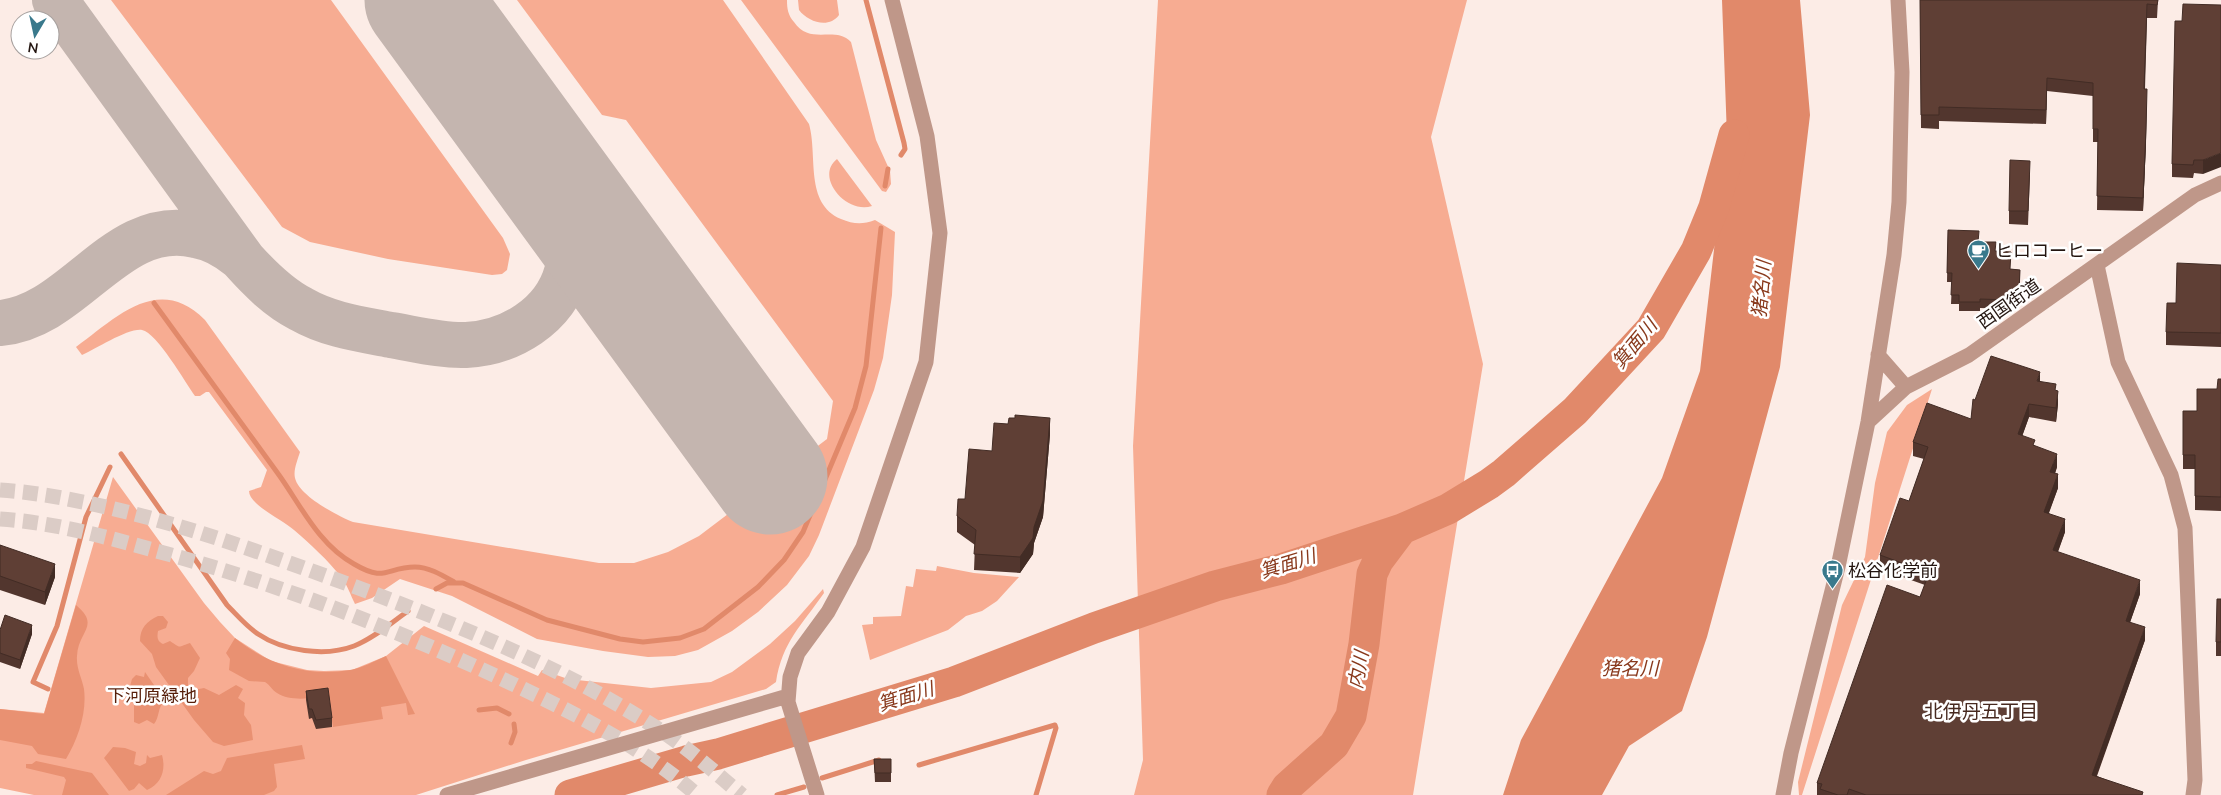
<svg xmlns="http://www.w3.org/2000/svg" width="2221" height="795" viewBox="0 0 2221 795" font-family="'Nunito Sans','Noto Sans JP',sans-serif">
<rect width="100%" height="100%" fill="#fcece6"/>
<path fill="#f7ac92" d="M111,0H331L503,238L510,254L507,270L502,274L492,275L388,259L310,242L282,227Z
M517,0H723L809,124C818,156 804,203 841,219C853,224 862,225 875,220L895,232L892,295L883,358L874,390L819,535L809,556L787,585L758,612L732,631L698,650L675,656L648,657L603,651L537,639L452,596L400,579L372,598L355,604C351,596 347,584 341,577C328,560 310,544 294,530C283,520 249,505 249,491L261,487L267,470L209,392H206L200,396H195C185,382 157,333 142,330C128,328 96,349 82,355L76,347C116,318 158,273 205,320L300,452C298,459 293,470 295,478C299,496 338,516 353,522L599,563H634L668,552L699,536L827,439L833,401L626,120L602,115Z
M741,0H787C787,9 788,15 794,22C810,46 835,25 851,42L876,140L890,171L891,184L886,192L882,191Z
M798,0H837L839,15C829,29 808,22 799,10Z
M1158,0H1467L1431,137L1483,364L1413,795H1134L1143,760L1133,446Z
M837,159L872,206C847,215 814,177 837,159Z
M1932,389L1802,795H1799L1798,782L1842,605L1865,557L1875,483L1887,432L1907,405Z
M113,477L204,603L220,622L235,638L271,661L307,670L324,671L352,670L386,656L424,626L538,676L542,670L568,679L651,688L711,682L732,672L770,644L795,621L823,589L824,593C802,625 782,642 776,682L766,689L526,760L416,795H34L0,788V709L44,713Z
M937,566L974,573L1019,577L997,601L982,611L966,616L948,630L870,660L862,625L873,624V617L901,616L906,586L913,587L916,569L936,571Z"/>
<path fill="#e99172" d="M76,605C101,626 78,631 77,656C76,668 82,678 84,689C87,713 78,739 66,759L38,754L32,746L0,740V709L44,714Z
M158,616H163L168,622L166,628L158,631C157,637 157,641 163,644L170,641C182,649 177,647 190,643L200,658L194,671L188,678V686L199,689L204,688L219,695L236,685L243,689L238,698L245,703L244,715L251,725L253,740L224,746L213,742L194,720L156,667L152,654L140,641C140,628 147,621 158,616Z
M235,638C268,665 308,677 350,670C362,668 375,661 386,656L415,714L408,715L406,703L381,707L383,719L333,727L328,696C312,698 291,702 277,693C272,690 270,685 265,682L249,681L229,670L230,659L226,653Z
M145,672L165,701C157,707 160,717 154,724L147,720L139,724L134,722V702L128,694L132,679L136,675L144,677Z
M302,745L305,759L274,764L277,787L274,791L264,795H166L204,771L213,774L221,771L227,758Z
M113,747L125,748L136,752L134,764L140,766L146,763L147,755L150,758L162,755C166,769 162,784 147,790L139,783L134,789L129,791L104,758Z
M36,761L92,773L109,795H62L66,780L64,777L26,768V764H32Z"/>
<path fill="#e1896a" d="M1722,0H1800L1810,115L1780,367L1707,637L1682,711L1629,746L1602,795H1503L1521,740L1662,478L1700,371L1727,137Z"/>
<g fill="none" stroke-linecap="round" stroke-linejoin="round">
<path stroke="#e1896a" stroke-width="5" d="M866,0L904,143L905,149L901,155
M885,186L888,169
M154,303C196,360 237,418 279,475C301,506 319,545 354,564C386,583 386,567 415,567C429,567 442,575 454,582
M121,454L227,605C237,615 246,626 258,634C283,651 325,657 354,646C374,638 391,623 408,611
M436,589L447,583H463L547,620L620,639L643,642L680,638L704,629L758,587L784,560L803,532L855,408L866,366L881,228
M48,689L33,682L57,626L86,517L110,467
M479,710L497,708L509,714
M511,743L515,732L514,724
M919,765L1055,725L1056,728L1036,795
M822,778L879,760
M777,795L804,787"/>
<path stroke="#e1896a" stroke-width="31" d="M570,795L686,761L718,754L954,682L1094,628L1215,586L1281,569L1402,529L1448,509L1489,484L1504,473L1575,411L1651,329L1696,251L1714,207L1734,135
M1282,795L1287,787L1334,745L1351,716L1364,644L1372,574L1378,561L1402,529"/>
<path stroke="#c4b5af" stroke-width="46" d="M55,0L243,260C260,279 278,297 301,309C329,325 360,329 391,335C415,339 442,346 466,345C510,343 555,316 567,272C578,237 571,210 552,179
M0,323C75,317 116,216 196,235C213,238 227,246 240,257"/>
<path stroke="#c4b5af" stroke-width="115" d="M422,0L770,477"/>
<path stroke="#dbccc6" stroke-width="15" stroke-dasharray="15 8" stroke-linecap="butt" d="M0,490C32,492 65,498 97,505C161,519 222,539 284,561C416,608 551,658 669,736C695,754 718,775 742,795
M0,519C51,522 103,536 153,550C277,583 399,630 515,685C578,715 644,748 697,795"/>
<path stroke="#bf9789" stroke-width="15" d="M2097,265L2118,362L2171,475L2185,528L2195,780L2193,795
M1878,355L1906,387
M1868,422L1906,387L1969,355L2195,195L2221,183
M447,795L788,696
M817,795L788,702L790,677L798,653L828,612L863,547L926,362L940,233L927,136L892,0
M1783,795L1791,753L1838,567L1868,422L1894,255L1899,202L1902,72L1898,0"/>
</g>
<path fill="#52362e" d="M1920,0H2158L2157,18H2147L2145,89L2146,143L2143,211L2097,210L2098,142H2093V96L2047,91L2046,124L1939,121V129L1921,128Z
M2221,5L2203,174L2194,173L2193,178L2172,177V164L2182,21Z
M2030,174L2028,225L2009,224V211Z
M1948,230L1979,242L1996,251L2010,269L2020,270L2019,301H2011V309L1980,308V311H1959V304H1951L1952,282H1947Z
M2221,265V347L2166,345V332L2176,303Z
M2221,379V511L2195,510V469H2183V411H2197L2217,389Z
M2040,381L2056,391L2058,404L2056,422L2029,417L2022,436L2035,446L2057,467L2055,474L2058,488L2049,513L2065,532L2058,552L2140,594L2130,622L2145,640L2097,776L2143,795H1817V783L1920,597L1925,585L1880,569V555L1909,501L1924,459L1913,456V442L1971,419L1975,400Z
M1050,434L1043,517L1034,543L1033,554L1020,573L974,570L975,545L957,532V516L965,499Z
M0,545L55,577L45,605L0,590Z
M2221,599V656H2216V642Z
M0,630L32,634L20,669L0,662Z
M306,691L332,718V727L316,729L312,718L309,719L306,700Z
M874,759H891V782H875Z"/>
<path fill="#422c25" d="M2047,78V91L2046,124V110Z
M2147,89L2146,143L2143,211V198Z
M2221,153V167L2203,174V160Z
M2040,372V386L2037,381Z
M2058,391V404L2056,422V408Z
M2029,404V417L2018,448V434Z
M1050,418V434L1043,517L1034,543L1033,554L1020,573V557Z
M2057,454V467L2050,486V472Z
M2058,474V488L2044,525V512Z
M2065,519V532L2053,564V550Z
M55,564V577L45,605V592Z
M2140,580V594L2126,634V621Z
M32,625V634L20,669V660Z
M2145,627V640L2092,788V775Z"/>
<path fill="#5f3f35" stroke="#422c25" d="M1920,0H2158L2157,5L2147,4L2144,89H2147L2146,129L2143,198L2097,196L2098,129H2093V83L2047,78L2046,110L1939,107V115H1921Z
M2183,4L2221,5V153L2203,160H2194L2193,165L2172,164L2175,21H2182Z
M2010,160L2030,161L2028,211H2009Z
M1948,230L1979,231L1978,242H1996L1995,251L2011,252L2010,269L2020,270L2019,292H2011V300L1980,299V302H1959V295H1951L1952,273H1947Z
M2177,263L2221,265V333L2166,332L2167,303H2176Z
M1991,356L2040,372L2037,381L2056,384L2055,390L2058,391L2056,408L2029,404L2018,434L2035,440L2033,445L2057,454L2050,472L2058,474L2044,512L2065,519L2053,550L2140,580L2126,621L2145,627L2092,775L2143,792L2142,795H1866L1849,789L1847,795H1838L1820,789L1822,784L1817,783L1887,585L1920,597L1929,573L1880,555L1900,498L1909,501L1928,447L1913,442L1927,403L1971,419L1973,399L1975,400Z
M2218,379H2221V497L2195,496V455H2183V411H2197V389H2217Z
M1015,415L1050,418L1043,501L1034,527L1033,538L1020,557L974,554L976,530L957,516L958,499H965L969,449L992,451L994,423L1008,424L1009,418H1015Z
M0,545L55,564L45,592L0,576Z
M2217,599H2221V642H2216Z
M5,615L32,625L20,660L0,653V630Z
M328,688L332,718L316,720L312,709H309L306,691Z
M874,759H891V773H875Z"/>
<defs>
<symbol id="cafe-pin" viewBox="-11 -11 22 30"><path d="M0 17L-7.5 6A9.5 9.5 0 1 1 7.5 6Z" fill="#39798c" stroke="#fff"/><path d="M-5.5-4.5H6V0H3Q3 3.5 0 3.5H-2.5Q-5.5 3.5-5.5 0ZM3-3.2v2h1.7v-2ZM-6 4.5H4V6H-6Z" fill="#fff"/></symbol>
<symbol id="bus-pin" viewBox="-11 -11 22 30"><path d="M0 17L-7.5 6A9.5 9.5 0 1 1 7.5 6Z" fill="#39798c" stroke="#fff"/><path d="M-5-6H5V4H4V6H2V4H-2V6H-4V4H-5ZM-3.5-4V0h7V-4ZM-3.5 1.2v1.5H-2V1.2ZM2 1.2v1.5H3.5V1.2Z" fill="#fff"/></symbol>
</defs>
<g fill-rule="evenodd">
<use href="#cafe-pin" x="1966" y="238" width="25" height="34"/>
<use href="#bus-pin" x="1820" y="558" width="25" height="34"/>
</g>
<g text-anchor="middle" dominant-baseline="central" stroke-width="5" stroke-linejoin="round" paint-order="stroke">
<g font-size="18" fill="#231510" stroke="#fff" text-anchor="start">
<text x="1995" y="251">ヒロコーヒー</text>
<text x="1848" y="571">松谷化学前</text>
</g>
<g font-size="18" fill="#231510" stroke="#fff">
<text transform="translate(2009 304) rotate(-35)">西国街道</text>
</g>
<g font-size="18" fill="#571f0a" stroke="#fff">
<text x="152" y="696">下河原緑地</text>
</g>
<g font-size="19" font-style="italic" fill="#89391c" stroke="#fff">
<text transform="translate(1762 289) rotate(-85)">猪名川</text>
<text transform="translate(1635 344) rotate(-50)">箕面川</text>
<text transform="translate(1288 564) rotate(-17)">箕面川</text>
<text x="1630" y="669">猪名川</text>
<text transform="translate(1359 670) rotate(-80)">内川</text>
<text transform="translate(906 697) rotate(-17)">箕面川</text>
</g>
<g font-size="19" fill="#47291f" stroke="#fff">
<text x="1981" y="712">北伊丹五丁目</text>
</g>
</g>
<g transform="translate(35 35) rotate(189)"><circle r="24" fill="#ffffff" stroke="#a7a19f"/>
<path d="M0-4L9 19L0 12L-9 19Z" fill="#39798c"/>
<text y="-8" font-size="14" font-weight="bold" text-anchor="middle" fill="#231510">N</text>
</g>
</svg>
